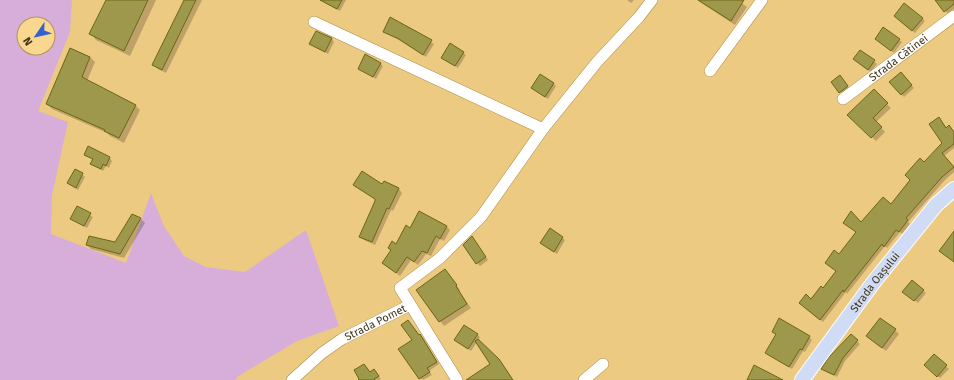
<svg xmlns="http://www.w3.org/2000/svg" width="954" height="380" viewBox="0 0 954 380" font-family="'Fira Sans',sans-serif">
<rect width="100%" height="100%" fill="#edca82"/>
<path fill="#d7add9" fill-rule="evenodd" d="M0,0H72L70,32L38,111L68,122L52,195L51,234L126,263L151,193L164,226L184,256L206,267L245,272L306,230L339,326L297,341L237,377L236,380H0ZM24,24H48V48H24Z"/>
<path fill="#0003" d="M107,0H156L130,56L96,40L91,34Z
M185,0H202L166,73L158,69L154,65Z
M323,0H346L340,11L325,3Z
M627,0H634L631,3Z
M697,0H738L747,7L735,25Z
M936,0H954V9L948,14Z
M922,18L925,21L915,33L898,19Z
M391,19L434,44L426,57L384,31Z
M316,32L332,39L334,42L328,54L310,44Z
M876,39L899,40L902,42L894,53Z
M451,45L466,55L458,68L445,60Z
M70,49L90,57L95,62L87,81L135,105L140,110L124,143L110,136L107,133L52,109L47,104Z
M861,51L877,64L871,72L857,62Z
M380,63L383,66L376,79L359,68Z
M903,76L914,88L904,97L891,82Z
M843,79L850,89L843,95L833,82Z
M553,83L556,86L548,99L532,88Z
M874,91L891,108L876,122L885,132L876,141L849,115Z
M939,118L947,129L954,132V148L944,156L954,167V172L945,180L908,222L910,224L902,234L900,232L887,248L885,246L847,294L846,292L823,322L803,305L823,289L837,271L839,255L857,232L862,224L891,206L925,163L943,143Z
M85,155L110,158L112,161L109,168L106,166L103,171L94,166L91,164L93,160Z
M82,174L85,177L78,190L68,183Z
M384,182L399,189L402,193L393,211L391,210L375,245L364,240L360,237L376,200L354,185H383Z
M78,207L93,217L87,228L71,219Z
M133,215L141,219L145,223L124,258L91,249L87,245L116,243Z
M447,227L450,230L444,241L440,239L431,256L426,254L418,265L411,260L400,276L387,266L397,245L411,229Z
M550,229L565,240L557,254L544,245Z
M474,240L488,260L480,266L477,263Z
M445,271L460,290L459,291L471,308L444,326L440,321Z
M923,291L926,293L918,303L906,294Z
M895,330L899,334L886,351L867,336Z
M774,332L809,337L812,340L805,352L803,351L792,369L769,355L776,334Z
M477,334L480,337L478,340L502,363L513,380H477L492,364L477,342L471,351L458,342Z
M851,335L860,344L845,361L837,377L825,371L822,369Z
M419,336H420L423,338L439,364L429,371L432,375L423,380L420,378Z
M934,355L949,369L940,378L925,365Z
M364,365L370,373L374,370L381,379L378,380H361Z"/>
<path fill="#9e984c" stroke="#6d6613" d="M106,0H148L124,51L89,34Z
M184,0H196L162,70L152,65Z
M320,0H342L337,9Z
M698,0H744L731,21Z
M935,0H954V4L944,12Z
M904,3L923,18L912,31L894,16Z
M390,17L432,40L423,55L399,39L383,32Z
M883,27L900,39L891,51L875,39Z
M316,31L332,38L325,52L309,44Z
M450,43L464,52L455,66L441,58Z
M70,48L90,57L82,77L136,105L119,138L104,131L105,130L46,104Z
M860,50L875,60L868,70L853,59Z
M365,54L381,63L373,77L358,69Z
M901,72L912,85L901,95L889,82Z
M540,74L554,83L545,97L531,88Z
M840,75L848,86L839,93L831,82Z
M874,89L888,103L873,118L882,127L871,138L847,115Z
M939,117L946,128L949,125L954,132V144L942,153L954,167L942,177L906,218L908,220L899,232L896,230L884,247L882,244L844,292L843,290L820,320L799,303L806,294L811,299L821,286L823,288L836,271L825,263L834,250L839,254L856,232L843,223L851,211L861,222L883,197L891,204L910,180L905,175L920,158L924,162L942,143L929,124Z
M88,146L110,157L106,166L103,164L101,169L90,164L93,159L84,155Z
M75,169L83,173L76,188L67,183Z
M362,171L382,184L384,181L399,188L389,209L387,208L372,242L359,237L375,201V199L353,185Z
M77,206L91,213L84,226L70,219Z
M419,211L447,226L440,239L436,236L427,253L422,251L414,262L407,257L396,273L382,263L391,250L388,248L392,241L396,244L406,225L410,228Z
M132,214L141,218L120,254L86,245L89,236L115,242Z
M550,228L563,237L554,252L540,243Z
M954,231V262L939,251Z
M472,236L486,257L476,264L463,245Z
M445,269L457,285L456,286L467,304L439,322L416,290Z
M912,280L924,290L914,301L902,292Z
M779,318L810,336L802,350L800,349L789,367L765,353L776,334L772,332Z
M880,318L896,329L882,348L866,336Z
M408,320L419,335L420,334L437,362L427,368L430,372L419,379L398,349L412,340L401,325Z
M464,325L478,334L468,349L454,340Z
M851,334L858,340L843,358L834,375L821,369L829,357Z
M478,339L499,359L513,380H466L490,364L475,341Z
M934,354L947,365L937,377L924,365Z
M364,364L370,372L374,369L379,376L374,379L375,380H358L359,379L354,370Z
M754,365L783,380H747Z"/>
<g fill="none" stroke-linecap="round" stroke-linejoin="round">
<defs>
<g id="minor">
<path d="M314,22L543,129"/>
<path d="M710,71L762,0"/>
<path id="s1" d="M843,99L954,16"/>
<path id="s2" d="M292,380L322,353L342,339L410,305"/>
<path d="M457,380L400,288L440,258L481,217L543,129L597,62L639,17L652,0"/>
<path d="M584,380L603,364"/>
</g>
<g id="major">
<path id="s3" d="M802,380L873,283L936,205L954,189"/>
</g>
</defs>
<use href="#minor" stroke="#ab8a42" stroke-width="12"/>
<use href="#major" stroke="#fff" stroke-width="16"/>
<use href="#minor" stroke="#fff" stroke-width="11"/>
<use href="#major" stroke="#d0dcf6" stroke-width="14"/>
</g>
<g text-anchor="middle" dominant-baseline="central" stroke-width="3" stroke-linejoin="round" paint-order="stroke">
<g font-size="11" fill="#433517" stroke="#fad78e">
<text stroke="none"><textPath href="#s1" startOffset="69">Strada Cătinei</textPath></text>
<text stroke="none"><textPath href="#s3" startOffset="122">Strada Oașului</textPath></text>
<text stroke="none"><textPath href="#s2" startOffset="102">Strada Pomet</textPath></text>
</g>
</g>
<g transform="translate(36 36) rotate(236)"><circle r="19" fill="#fad78e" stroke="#b1965e"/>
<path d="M0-3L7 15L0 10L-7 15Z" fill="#3461d1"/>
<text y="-6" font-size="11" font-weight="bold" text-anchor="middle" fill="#433517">N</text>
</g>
</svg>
